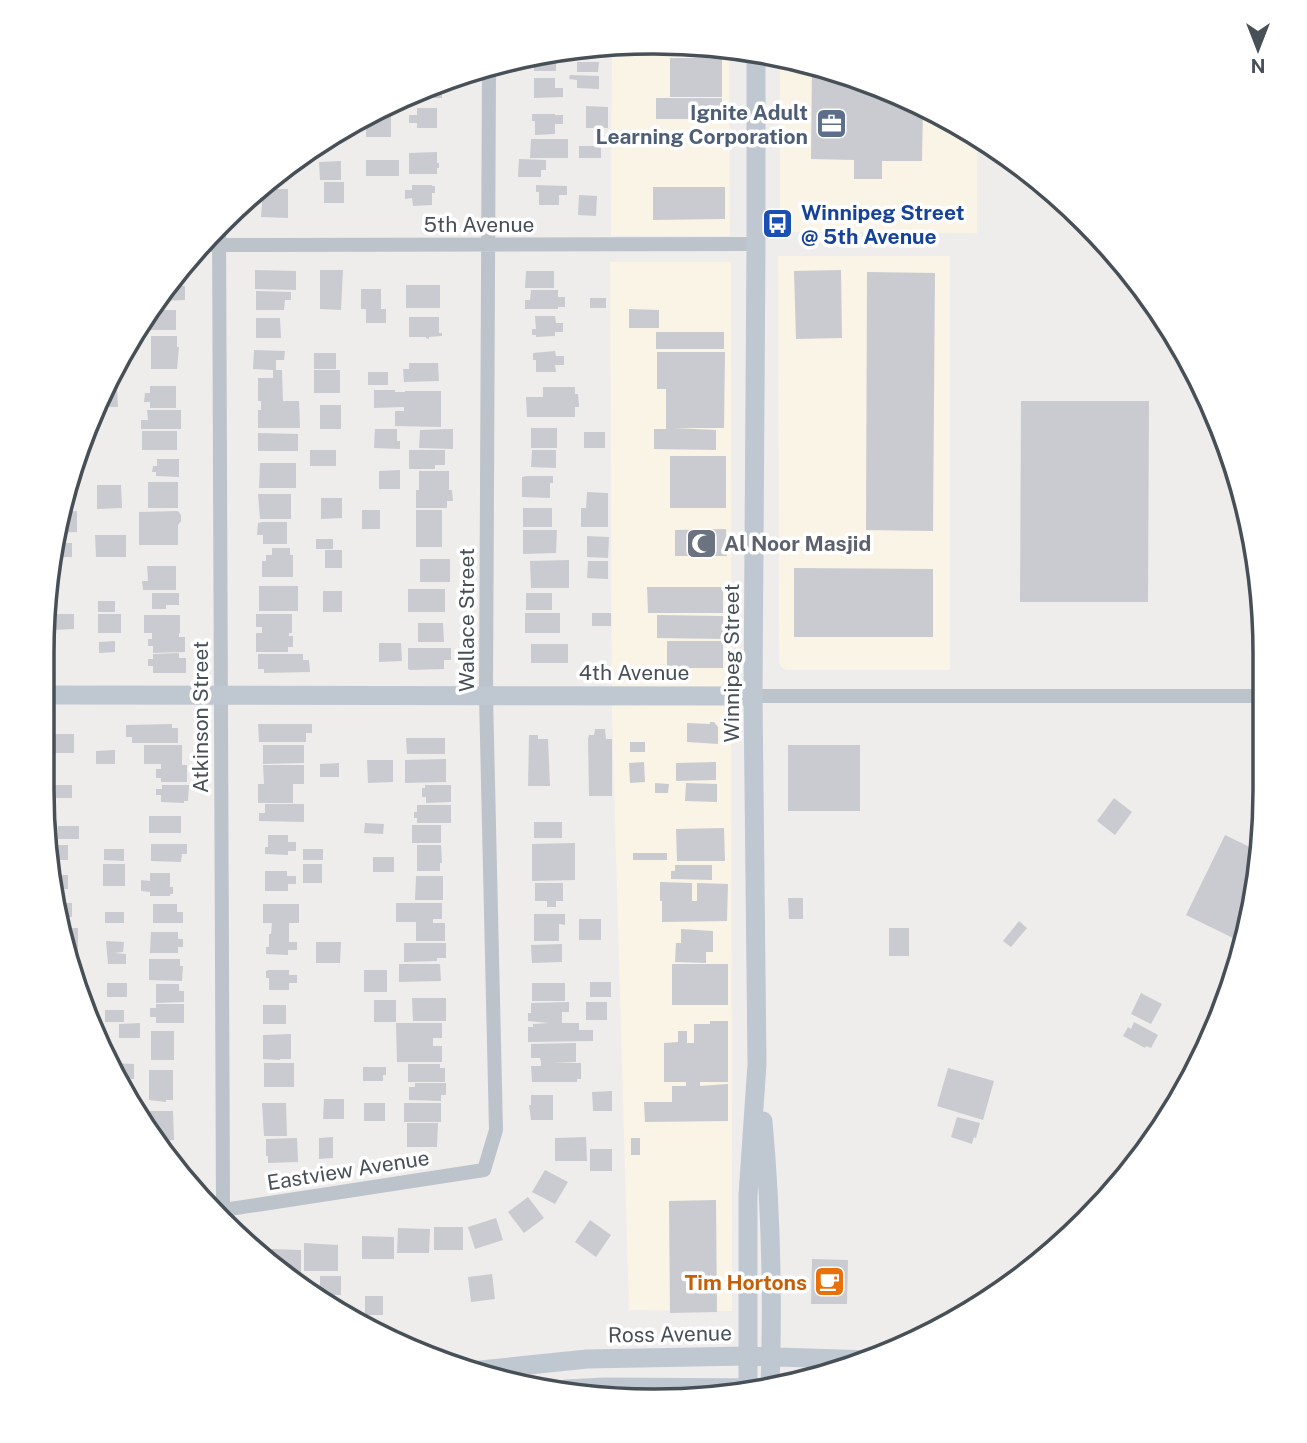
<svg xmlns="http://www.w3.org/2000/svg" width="1307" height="1443" viewBox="0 0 1307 1443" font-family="'Public Sans',sans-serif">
<rect width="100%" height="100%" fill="#efecec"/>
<path fill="#f9f4e6" d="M653,42L729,49L730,236H611L612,46Z
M780,56L887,88L977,137V233L789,232V220H780Z
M778,256H950V670H786L781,667L779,662Z
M610,262H731L732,1311L629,1310L612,716Z"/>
<path fill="#cacbd0" d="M563,51V60H556V71H534V63H529V55Z
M670,58H722V97H670Z
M577,62H599L598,72H577Z
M812,66L887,88L923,107L922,161H882V179H854V160L811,159Z
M570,75L599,76V89L577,88V80L569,79Z
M534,78H555V88H563V97L534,98Z
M442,82V98H418V89Z
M656,98H722V119H656Z
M586,106L608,107V128H586Z
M417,108H437V128H417V123H409V115H417Z
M372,114H391V137H366V117Z
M532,114H555V115H563V124H555V134L535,135V121H532Z
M531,139H568V158H530Z
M579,146H601V158H579Z
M437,152V163H439V168H437V174H409V153Z
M519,159L546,160V170H541V177H518Z
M366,160H399V176H366Z
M341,161V180H320L319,162Z
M324,182H344V203H324Z
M412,185H432V186H435V193H432V205L413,206L412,198L405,199V190H412Z
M536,185L567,186V195H559V205H539V192H536Z
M653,187H725V219L653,220Z
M263,189H288V218L261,217Z
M579,195L597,196L596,216L578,215Z
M255,270L296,271V290L255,289Z
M320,270H343L341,310L320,309Z
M841,270L842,338L796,339L794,271Z
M526,271H554V288H525Z
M867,272L935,273L933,531L866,530Z
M169,285L185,286V300L157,301V299Z
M406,285H440V308H406Z
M361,289H381V309H386V323H366V309H361Z
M531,290H558V297H565V307H558V309H525V300H530Z
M256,291L291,292V300H285L284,310H256Z
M590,298H606V308H590Z
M629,309L659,310V328H629Z
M148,310H176V330H146V324H140Z
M535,316H555L556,323H563V332H555V336L536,337V335H532V329H536Z
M409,317H439V333H442V336L429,337V339L426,338V337H409Z
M256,318H280L281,338H256Z
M656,332H724V349H656Z
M151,336H177V347H179L177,369H151Z
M254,350L285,351L284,360H276V370H282L283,401H299L300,428H258V410H261V401H258V378H273V370L253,369Z
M555,351L556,356H564V365H555L556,372H536V360H533V353Z
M657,352H725L724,428H673L716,430V450L654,449V429H666V389H657Z
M314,353H336V369H314Z
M409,363H438L439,381L404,382L403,369H409Z
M314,370H340V393H314Z
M368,372H388V385H368Z
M150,386H176V408H150V402H144L145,393H150Z
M106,387H117L118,407H99V401Z
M543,387H575V394H578L579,405V407H575V417H527L526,397H543Z
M374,390H395V392H405V391H441V427L395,426V411H404V407L374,408Z
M1021,401H1149L1148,602H1020Z
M320,405H341V429H320Z
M147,410H181V429H141V420H148Z
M531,428H557V448H531Z
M375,429H397V441H400V449L374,448Z
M448,429H453V449L419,448L420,430Z
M142,431H177V450H142Z
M584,432H605V448H584Z
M258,433L298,434V451H258Z
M310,450H336V466H310Z
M409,450H445V465H435V469H409Z
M532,450H556V468L531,467Z
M670,456H726V508H670Z
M157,459H179V477L156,476V472H152L153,466H157Z
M260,463H296V488H259Z
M400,470V489H379V471Z
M419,471H449V490H452L453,501H447V508H416V490H419Z
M527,476H553V483H550V498L522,497V477Z
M148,482H178V508H148Z
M97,485H121L122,508L97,509Z
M587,492L608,493V527H581V508H586Z
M258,494H291V519H260Z
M321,498H342V518L321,519Z
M523,508H552V527H523Z
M362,510H380V529H362Z
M416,510H442V547H416Z
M77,511V532L54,533L61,512Z
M178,511L181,515V521L178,525V545H139V512Z
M262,522H287V544H263V535H257L258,523Z
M726,529L727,556H675V530Z
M523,530H557L556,553L523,554Z
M95,535H126V557H96Z
M587,536L609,537L608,558L587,557Z
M316,539H333V549H316Z
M53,543H72V557H53Z
M272,548H290V555H293V577H262V561H266V555H272Z
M325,550H342V568H325Z
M420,559H450V582H420Z
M569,560V588H531L530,561Z
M588,561H608V579L587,578Z
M147,566H176V590H143L142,581H148Z
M794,568L933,569V637H794Z
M259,586H298V611H259Z
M647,587H723V613H648Z
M408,589H445V612H408Z
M323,591H342V612H323Z
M152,593H179V605H166V609H152Z
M526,593H552V610H526Z
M98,601H115V612H98Z
M525,613H560V633H525Z
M592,613H611V626H592Z
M53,614H74V629L53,630Z
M98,614H121V633H98Z
M256,614H292V633H289V636H293V647H288V652H256V633H262V627H256Z
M144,615H180V633H179V637H185V652L153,653V646H148V639H152V633H144Z
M657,615L723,616V639L657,638Z
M418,623H443L444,642H418Z
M115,641V652L99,653V642Z
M667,641H723V668H667Z
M379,643H401L402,661L379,662Z
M531,644H568V663H531Z
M408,648H451V660H444V669L410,670L408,669Z
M179,653V658H186V673H153V666H148V659H153V654Z
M258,654H303V660H309L310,672L264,673V669H258Z
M710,722H714L718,727V744L687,742V723L710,724Z
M172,724V728H178V743H132V737H126V725Z
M258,724H312V733H306V742H259Z
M595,729H605L606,739H612V796H589L588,739L589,735H594Z
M53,734H74V753H52Z
M529,735H538V739H548L550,786H528Z
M406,738H445V754H407Z
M630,742H645V752H630Z
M144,745H182V765H187V782H161V778H156V769H161V764H144Z
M263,745H304V763L263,764Z
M788,745H860V811H788Z
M115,750V764H96V751Z
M446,759V782L405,783V760Z
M367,760H393V782L368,783Z
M644,762L645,782L630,783L629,763Z
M716,762V780L676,781V763Z
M339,763V777H320V764Z
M263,765H304V784H293V803H258V784H264Z
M655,783L669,784L668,793H655Z
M686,783L717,784V802L685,801Z
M51,785H72V798H51Z
M162,785H189L188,801H184V803L161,802V795H156V789H162Z
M425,785H451V802L426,803V797H422V788H425Z
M1114,798L1132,812L1115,835L1097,821Z
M265,804H304V822L259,821V813H265Z
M417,805H451V823H417V818H414V812H417Z
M149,816H181V833H149Z
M534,822H562V838H534Z
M365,823L384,824L383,834L364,833Z
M412,825H441V843H412Z
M58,826H79V839H58Z
M724,828L725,861H677L676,829Z
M268,835H288V842H296V851H288V855L265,854V847H268Z
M1225,835L1260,852V869L1243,943L1186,915Z
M575,843V880L532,881V844Z
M151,844H187V854H182L181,862L151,861Z
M48,845H68V860H49Z
M417,845H441L442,863H440V871H417Z
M104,849H124V861L104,860Z
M303,849H323V860H303Z
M633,853H667V860H633Z
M373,857H394V872H373Z
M103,864H125V886H103Z
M303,864H322V883H303Z
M675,865H712V880L671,879V871H675Z
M265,871H287V876H296V884H288V891H265Z
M150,873H170V887H173V894H170V896H150V892L141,891V880L150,881Z
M50,875H68V889H52Z
M416,876H443V900H415Z
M660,882L692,883V901H697V883L728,884L727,921L662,922V901H660Z
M535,883H563V901H556V907H547V901H535Z
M788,898H803V919H789Z
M53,903H72V917H56Z
M396,903H442V919H433V923H445V941H416V922H396Z
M153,904H177V912H183V923H153Z
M263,904H299V923H289V942H297V950H288V955L266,954V947H269V934H271L272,923H263Z
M105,912H124V923H105Z
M534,914H565V925L559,924V941H534Z
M579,919H601V940H579Z
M1019,921L1027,928L1011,947L1003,941Z
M60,928H78V954H69Z
M889,928H909V956H889Z
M681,929L713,931V952H706V963L675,962L676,943H681Z
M151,932H178V939H183V947H178V953H150Z
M106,941L124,942L123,952L114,953L126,954V964H108Z
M316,942H341L340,963H316Z
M404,943H446V958H437V961L404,962Z
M562,944V962L532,963L531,945Z
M149,959H180V966H183L182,981L149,980Z
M399,964H440L441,981L399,982Z
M672,964H728V1005H672Z
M269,970H289V975H297V983H289V990H269V978H266V971Z
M364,970H387V992H364Z
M590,982H611V997H590Z
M107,983H127V997H107Z
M532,983H565V1001H532Z
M156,984H179V991H184V1002L156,1003Z
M1141,993L1162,1004L1151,1024L1131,1014Z
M412,998H446V1021H413Z
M374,1000H396V1022H374Z
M569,1002V1012H562V1023H579V1030H593V1041L528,1042V1027H533V1024L549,1023L528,1021V1013H531V1003Z
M586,1002H607V1020H586Z
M156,1004H184V1023H156V1017H150V1008H156Z
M263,1005H286V1024H263Z
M105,1010H124V1022H105Z
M710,1021H728V1082H700V1086L728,1084V1121L645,1122L644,1102H672V1086H686V1082H664V1043L678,1042V1031H687V1043H694V1024H710Z
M1134,1022L1158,1035L1151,1048L1146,1046L1145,1048L1123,1036L1128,1027L1131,1029Z
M140,1023V1038H119V1024Z
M396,1023H442V1038H433V1046H442V1062H397Z
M151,1031H174V1060H151Z
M291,1034V1059H280V1060L263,1059V1035Z
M576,1043V1062L553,1063H581V1079H577V1082H532L531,1066H541V1062L540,1058H531V1044Z
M112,1063L134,1064V1079H117L111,1070Z
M264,1063H294V1087H264Z
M408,1064H440V1068H445V1082H408Z
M363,1067H386V1075H383V1081H363Z
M948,1068L994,1081L983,1120L937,1106Z
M149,1070H173V1100H166V1102L149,1100Z
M415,1083H446V1095H441V1101L409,1100V1087H415Z
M612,1091V1111H593L592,1092Z
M531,1095H553V1120H531L529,1105H531Z
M324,1099H344V1119H323Z
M262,1103H286L287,1136H264Z
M364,1103H385V1121H364Z
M404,1103H441V1122H404Z
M150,1111H173L174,1140L155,1141L150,1132Z
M957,1117L980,1123L976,1138L974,1137L972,1144L951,1137Z
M407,1123H438L437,1147H407Z
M333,1137V1158L319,1159V1138Z
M586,1137L587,1161H555V1138Z
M297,1138L298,1162L268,1163V1156H266V1139Z
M631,1138H640V1155H631Z
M159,1146H174V1165L169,1162Z
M590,1149H612V1171H590Z
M545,1170L568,1182L555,1204L532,1192Z
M528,1197L544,1218L524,1233L508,1212Z
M716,1200L717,1312L670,1313L669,1201Z
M496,1218L503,1240L475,1249L468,1227Z
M590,1220L611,1235L596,1257L575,1242Z
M434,1227H463V1250H434Z
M398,1228L430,1229L429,1253H397Z
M362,1236L394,1237V1259H362Z
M304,1243L338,1245V1271H304Z
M272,1249L301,1250V1274H280L272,1265Z
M812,1259L848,1260L847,1304H811Z
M492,1274L495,1299L471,1302L468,1277Z
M320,1276H341V1295H320Z
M365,1296H383V1315H365Z"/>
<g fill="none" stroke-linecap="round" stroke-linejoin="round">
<path stroke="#bcc3ca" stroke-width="14" d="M219,223L223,1210
M202,245L756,244
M753,696H1264
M217,1211L484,1170L496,1130L486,695L489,68"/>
<path stroke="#bfc7d1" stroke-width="19" d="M46,695L753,696
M763,1121C771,1210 773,1300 770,1390
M471,1371L587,1359L747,1356L871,1360
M565,1389L605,1387L761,1388
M748,1392V1195L757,1064L753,696L756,244V52"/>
</g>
<defs>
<symbol id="office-square" viewBox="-11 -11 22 22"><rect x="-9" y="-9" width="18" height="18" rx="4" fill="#5c6f8a" stroke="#fff"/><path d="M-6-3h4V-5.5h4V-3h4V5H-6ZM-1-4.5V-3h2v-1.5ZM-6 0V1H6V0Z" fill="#fff"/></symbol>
<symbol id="bus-square" viewBox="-11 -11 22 22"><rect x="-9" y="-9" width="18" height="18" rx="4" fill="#1a4fb4" stroke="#fff"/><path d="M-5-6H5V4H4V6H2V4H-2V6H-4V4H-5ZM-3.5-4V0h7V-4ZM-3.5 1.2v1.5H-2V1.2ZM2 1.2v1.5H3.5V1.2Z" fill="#fff"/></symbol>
<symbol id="mosque-square" viewBox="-11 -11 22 22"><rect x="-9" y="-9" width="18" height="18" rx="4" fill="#6b7280" stroke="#fff"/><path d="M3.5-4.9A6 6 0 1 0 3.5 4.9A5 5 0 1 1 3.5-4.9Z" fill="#fff"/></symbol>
<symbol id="cafe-square" viewBox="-11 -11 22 22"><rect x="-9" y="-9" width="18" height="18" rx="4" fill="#e8710a" stroke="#fff"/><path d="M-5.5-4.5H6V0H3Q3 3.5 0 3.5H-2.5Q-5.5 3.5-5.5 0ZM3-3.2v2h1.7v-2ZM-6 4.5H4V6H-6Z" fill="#fff"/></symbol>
</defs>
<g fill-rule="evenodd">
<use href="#office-square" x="814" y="106" width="35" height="35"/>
<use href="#bus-square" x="760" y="206" width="35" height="35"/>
<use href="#mosque-square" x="684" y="526" width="35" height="35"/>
<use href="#cafe-square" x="812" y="1264" width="35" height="35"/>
</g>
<g text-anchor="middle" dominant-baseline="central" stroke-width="7" stroke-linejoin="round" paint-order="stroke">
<g font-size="21" font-weight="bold" fill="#4e5e75" stroke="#fff" text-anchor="end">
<text x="808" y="112">Ignite Adult<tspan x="808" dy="24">Learning Corporation</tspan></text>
</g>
<g font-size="21" font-weight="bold" fill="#164399" stroke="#fff" text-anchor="start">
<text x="801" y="212">Winnipeg Street<tspan x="801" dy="24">@ 5th Avenue</tspan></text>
</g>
<g font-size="21" fill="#474f57" stroke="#fff">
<text x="479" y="224">5th Avenue</text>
<text transform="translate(466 620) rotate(-90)">Wallace Street</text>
<text transform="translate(731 663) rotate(-90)">Winnipeg Street</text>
<text x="634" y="672">4th Avenue</text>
<text transform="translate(200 717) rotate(-90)">Atkinson Street</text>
<text transform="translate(348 1170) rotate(-9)">Eastview Avenue</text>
<text transform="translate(670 1334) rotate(-1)">Ross Avenue</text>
</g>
<g font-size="21" font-weight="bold" fill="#5b616d" stroke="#fff" text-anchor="start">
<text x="724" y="543">Al Noor Masjid</text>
</g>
<g font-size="21" font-weight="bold" fill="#c56008" stroke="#fff" text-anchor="end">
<text x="807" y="1282">Tim Hortons</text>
</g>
</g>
<path d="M0 0H1307V1443H0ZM653 54H654A599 599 0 0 1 1253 653V790A599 599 0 0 1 654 1389H653A599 599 0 0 1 54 790V653A599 599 0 0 1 653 54Z" fill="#fff" fill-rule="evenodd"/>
<path fill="none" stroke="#474f57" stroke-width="3.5" d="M653 54H654A599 599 0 0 1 1253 653V790A599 599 0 0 1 654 1389H653A599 599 0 0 1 54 790V653A599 599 0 0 1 653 54Z"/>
<g transform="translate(1258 49) rotate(180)" stroke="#ffffff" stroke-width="5" paint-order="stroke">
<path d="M0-5L12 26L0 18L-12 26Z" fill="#474f57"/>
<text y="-10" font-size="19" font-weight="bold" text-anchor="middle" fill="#474f57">N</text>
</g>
</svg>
